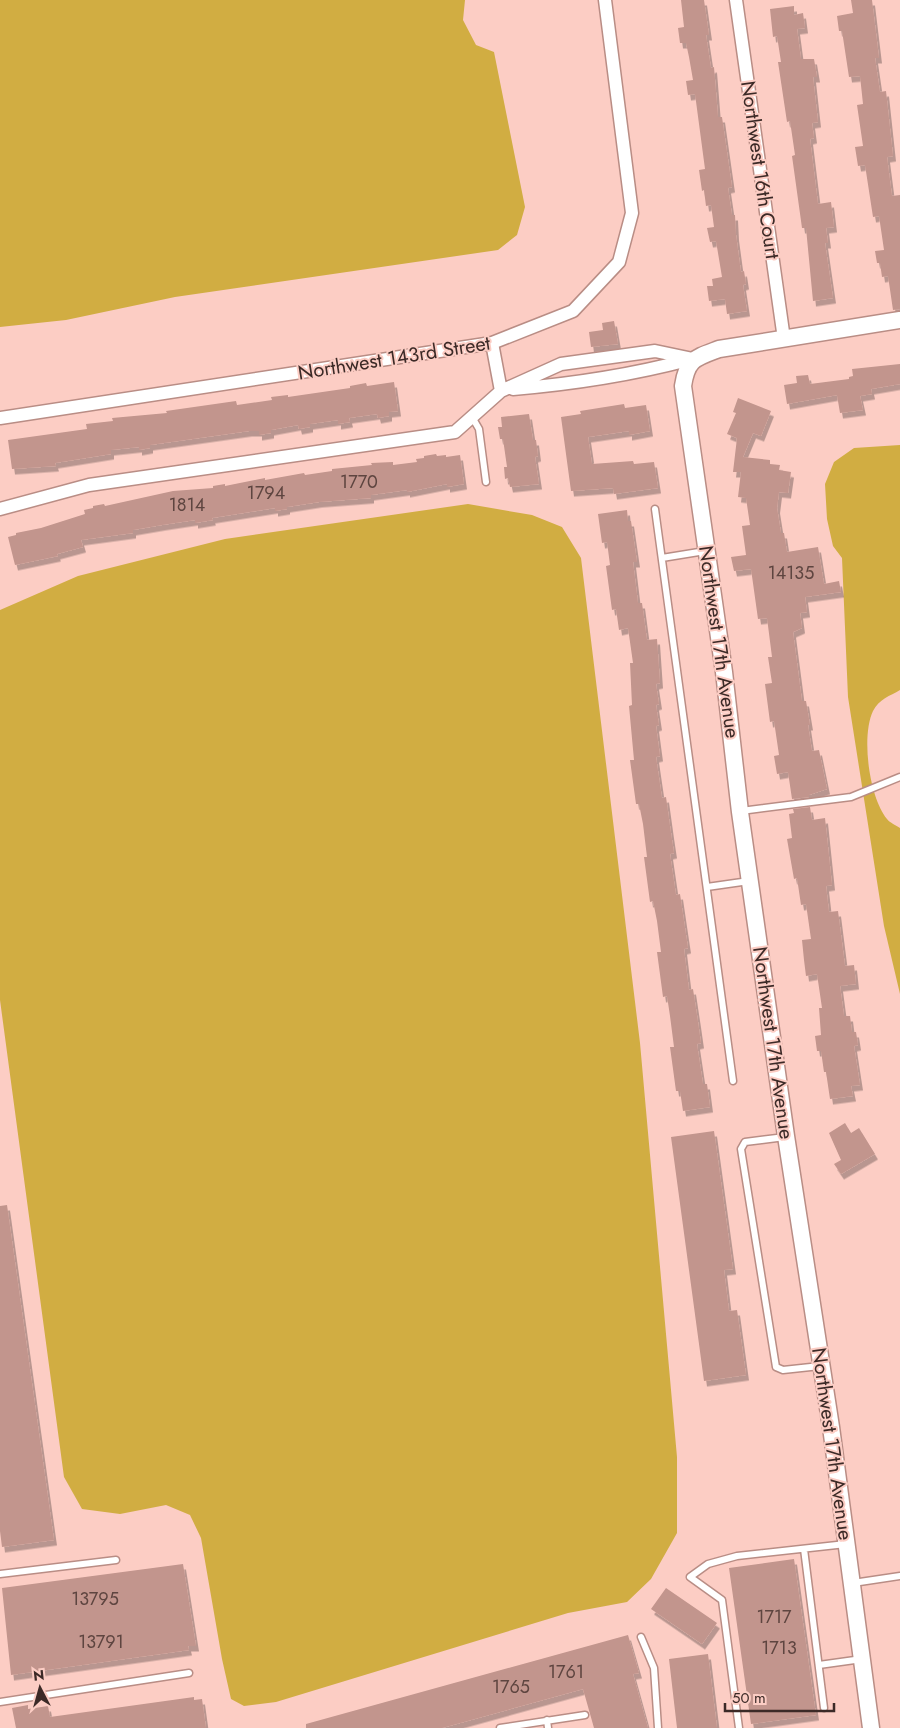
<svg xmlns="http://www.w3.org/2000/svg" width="900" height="1728" viewBox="0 0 900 1728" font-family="Jost,sans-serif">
<defs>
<filter id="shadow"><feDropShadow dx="3" dy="5.5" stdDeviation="0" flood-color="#0004"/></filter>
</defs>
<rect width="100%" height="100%" fill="#fccdc4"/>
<path fill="#d1ad42" d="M0,0H465L463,20L476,45L494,52L525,207L517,235L498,250L175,297L66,320L0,327Z
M900,445V690C890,696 879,699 873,711C861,736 869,797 887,819C890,823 896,825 900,828V994L884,926L848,697L842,558L833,546L827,519L825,484L834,462L854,448Z
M468,504L532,515L562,527L581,558L640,1043L677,1457V1533L651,1579L627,1602L568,1613L276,1702L244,1706L231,1699L222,1659L201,1538L190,1515L166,1505L120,1514L82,1509L64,1477L0,1000V610L78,576L225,539Z"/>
<path fill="#c2958d" filter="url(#shadow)" d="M681,0H704L709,35H706L711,68L714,67L718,117H722L732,187L728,188L732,215H735L736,235L741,272L744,271L746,284L743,285L747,311L727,314L725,299L709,301L707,286H713L712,279L722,277L716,241L710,242L707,228L714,227L711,205L706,206L704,190L702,191L699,170L705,169L695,94L688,95L686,81L693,80L689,57L686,43H680L678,28L684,27Z
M851,0H872L879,58H875L880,92L886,91L893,156L887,157L892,196L900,195V309L893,310L888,276L882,277L880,263H877L875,251L884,250L879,216L873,217L865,165L858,166L855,147L863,146L857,105L863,104L860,76L849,77L842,31H839L837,16L853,13Z
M794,6V15L803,13L805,28L797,29L801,59H814L817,77H813L818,122L812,123L814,138L810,139L818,204L831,202L834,227L826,228L828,243H825L833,298L813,301L806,228H802L792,156L795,155L790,121L787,122L778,62H781L777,36L773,37L770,9Z
M614,321L618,344L591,347L589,332L603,330L602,323Z
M900,364V384L871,389L872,394L860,396L863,410L840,413L837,395L787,404L784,385L797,383L796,376L808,375L810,384L849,379V377L853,376L852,369Z
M394,382L398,411L389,412V416L378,418L377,414L349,418L350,422L338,424V420L310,424V427L299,429L298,425L271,430V433L259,435V431H249L150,445V448L139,450V447L111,450V454L55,463L56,466L12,469L8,440L87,429L86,424L113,421L112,418L167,413L166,411L236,401L237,405L272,400L271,397L288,395V397L350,388V386L366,383L367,386Z
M738,398L771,411L761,436L753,433L743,457L770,460V464L780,465L779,470L791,472L788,493L779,492L777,508L781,533H784L787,552L818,547L824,584L839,581L841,592L805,597L807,612L800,613L802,628L793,632L802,701H806L810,725H808L812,751L819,750L827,789L809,795V797L792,799L788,772L777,774L774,756L779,755L774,721L770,722L765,684L772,683L768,657H772L767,618L758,619L751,569L734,571L731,557L746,555L742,526L750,525L746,498L738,497L741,472H733L737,438L727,434L736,413L733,412Z
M624,404L625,408L646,405L650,431L629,435V431L588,437L592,464L633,461L634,464L654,462L658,488L614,494L613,488L571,491L561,417L581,414L580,411Z
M529,414L533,440H536L538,456L535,457L539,484L510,487L508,478L505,479L504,467H507L503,439H500L498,427H502L501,417Z
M436,454L437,456L446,455V457L460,455L464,484L447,487V484L407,492V490L371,495V498L319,502L287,507V509L275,511V508L212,518L213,520L195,523V520L162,525L133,530V533L81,540L83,547L57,554L58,556L15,565L8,537L16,535V533L41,528L85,514L84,510L93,508V506L104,504L105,506L173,491L213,488V486L225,484V486L265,478V480L304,473L305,475L332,471V469L372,465L371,463L393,462V465L417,462L416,459L424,458V456Z
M627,510L628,521H631L637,562H633L638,603H642L647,640L657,639L660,683L656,684L659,704L656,705L659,725L656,726L660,756L656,757L662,798L666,797L671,833L674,853L670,854L676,895L680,894L685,928L688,948L684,949L689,990L693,989L698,1022L701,1043L697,1044L703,1084H707L710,1107L683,1111L680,1091H676L670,1047H674L670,1016L667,996L663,997L657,952H661L657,921L653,901L650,902L644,857H647L643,824L639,804H636L630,760H634L629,706L632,705L630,663H633L628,628L619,630L616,609L612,610L606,566L610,565L607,542L602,543L598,514Z
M810,807L812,820L825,818L832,885L826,886L829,912L838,911L845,966L854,965L856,984L840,986L844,1016H850L852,1032H856L858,1045L854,1046L860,1085L851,1086L853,1096L830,1099L826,1072H824L821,1051H817L815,1036L821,1035L819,1008H822L817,974L806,976L804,960L802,940L811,939L806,904L801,905L797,878L794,879L787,839L792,838L789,814L794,813L793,809Z
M845,1123L851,1133L859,1128L875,1154L841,1174L834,1164L841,1160L829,1133Z
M714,1131L733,1269L724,1270L729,1311L737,1310L746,1375L704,1381L671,1137Z
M7,1205L54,1540L2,1547L0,1531V1206Z
M794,1559L816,1715L751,1724L729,1568Z
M183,1564L196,1646H188L189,1650L11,1675L2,1588Z
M666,1588L717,1623L702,1644L651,1609Z
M628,1635L639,1673L633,1674L648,1728H594L583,1689L442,1728H306V1724Z
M708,1654L717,1728H677L669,1659Z
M194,1697V1700L202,1699L206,1728H16L12,1708L28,1705V1709L48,1706L50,1717Z"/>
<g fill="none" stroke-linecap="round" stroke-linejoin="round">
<defs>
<path id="service" d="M472,417L479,429L486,482
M655,509L733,1081
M662,558L705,551
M741,811L851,797L900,777
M707,887L749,881
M785,1137L745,1142L741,1149L776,1367L783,1370L820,1366
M804,1549L824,1708
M0,1574L116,1560
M853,1583L900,1576
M641,1637L654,1668L658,1728
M819,1665L862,1659
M0,1702L189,1673
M547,1720L548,1728
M500,1728L585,1715
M739,1728L722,1600L690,1577L708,1564L737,1556L846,1544"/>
<path id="minor" d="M736,0L784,339
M492,343L501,391
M513,389C572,384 631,375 688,360
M0,418L492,343L573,311L619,262L632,213L605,0
M0,509L89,485L455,432L501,391L561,364L655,351L693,359"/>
<path id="tertiary" d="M871,1728L831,1427L786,1136L740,812L724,672L683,386C687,359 695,358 719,349L900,320"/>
</defs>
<use href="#service" stroke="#b98d85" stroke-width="9"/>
<use href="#minor" stroke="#b98d85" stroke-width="15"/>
<use href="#tertiary" stroke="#b98d85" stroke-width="19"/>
<use href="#service" stroke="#fff" stroke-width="6"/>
<use href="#minor" stroke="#fff" stroke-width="12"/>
<use href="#tertiary" stroke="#fff" stroke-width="16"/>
</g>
<g text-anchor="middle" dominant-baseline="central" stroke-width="4" stroke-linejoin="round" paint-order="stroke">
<g font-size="18" fill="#5e4540">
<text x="359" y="482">1770</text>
<text x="266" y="493">1794</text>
<text x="187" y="505">1814</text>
<text x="791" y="573">14135</text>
<text x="95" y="1599">13795</text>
<text x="774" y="1617">1717</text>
<text x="101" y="1642">13791</text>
<text x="779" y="1648">1713</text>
<text x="566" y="1672">1761</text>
<text x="511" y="1687">1765</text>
</g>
<g font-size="20" fill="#3c2a27" stroke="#fccdc4">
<text transform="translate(760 170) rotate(82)">Northwest 16th Court</text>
<text transform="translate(394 358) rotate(-9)">Northwest 143rd Street</text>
<text transform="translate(719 642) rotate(82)">Northwest 17th Avenue</text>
<text transform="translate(773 1043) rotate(82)">Northwest 17th Avenue</text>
<text transform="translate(832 1444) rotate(82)">Northwest 17th Avenue</text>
</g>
</g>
<g transform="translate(40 1688) rotate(354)" stroke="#fccdc4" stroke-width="4" paint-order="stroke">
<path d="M0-4L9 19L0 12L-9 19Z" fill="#3c2a27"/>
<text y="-8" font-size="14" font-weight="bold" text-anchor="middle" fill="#3c2a27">N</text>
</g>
<path d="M725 1703v8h109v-8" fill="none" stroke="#3c2a27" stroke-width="2.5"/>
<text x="732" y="1703" font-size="15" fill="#3c2a27" stroke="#fccdc4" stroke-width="4" paint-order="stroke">50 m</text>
</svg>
